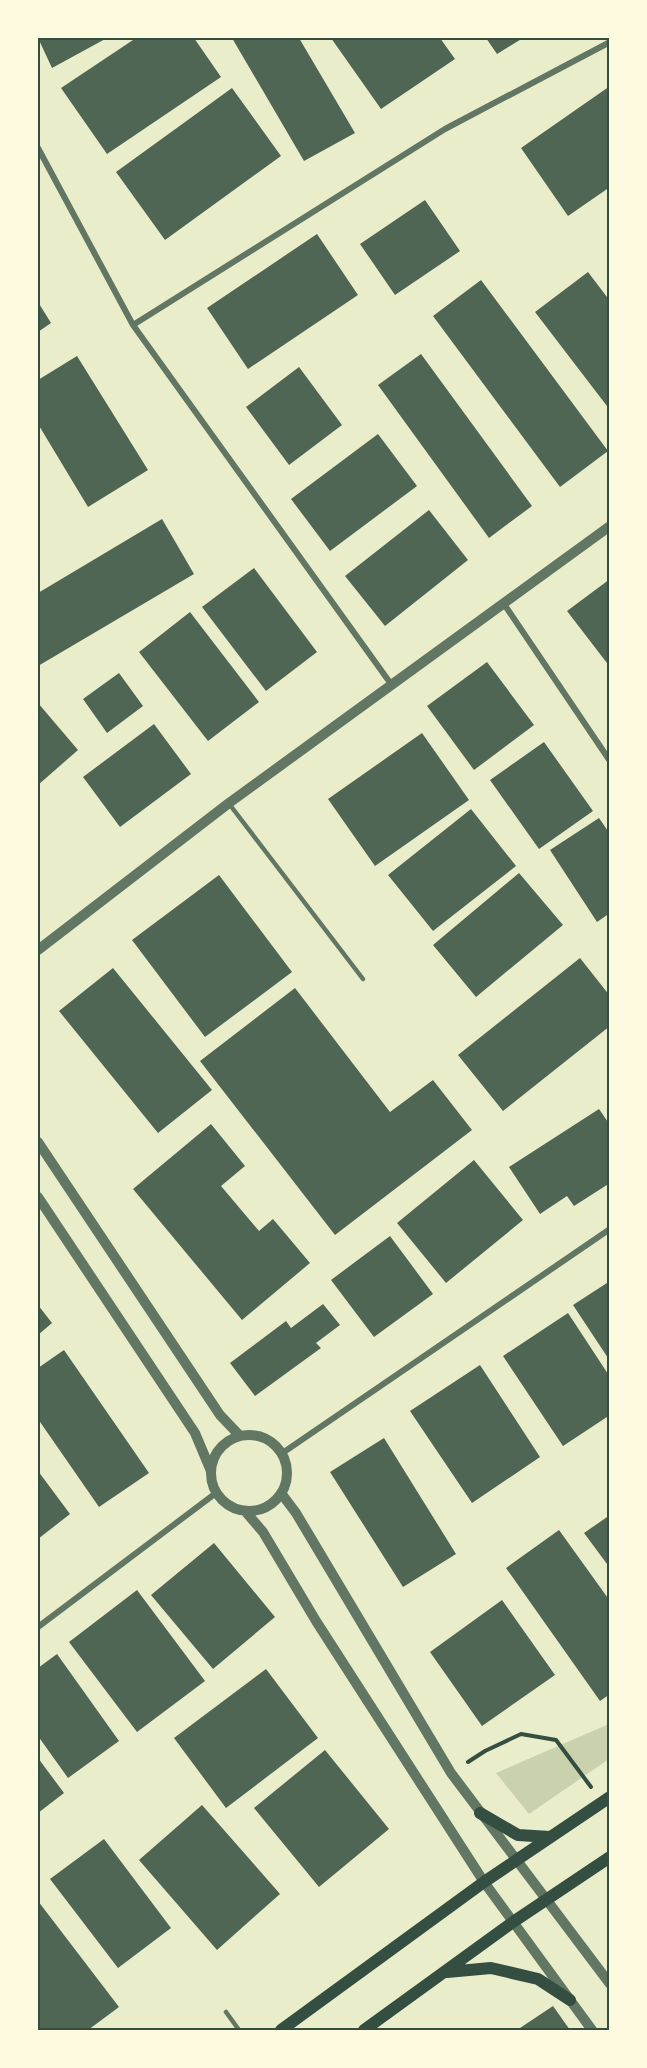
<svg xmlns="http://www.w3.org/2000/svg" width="647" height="2068" viewBox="0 0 647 2068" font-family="Lato,sans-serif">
<rect width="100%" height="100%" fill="#e9edc9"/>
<path fill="#cad2ad" d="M609,1724V1759L529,1814L496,1773Z"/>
<path fill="#4f6655" d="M38,38H107L52,68Z
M136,38H194L221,77L107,154L61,88Z
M232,38H299L355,133L304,161Z
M331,38H440L455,59L381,109Z
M486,38H523L497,54Z
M610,86V187L568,216L521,148Z
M232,88L281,156L165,240L116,172Z
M425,200L460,251L395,295L360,244Z
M317,234L358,295L248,369L207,308Z
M588,272L610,301V410L535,312Z
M481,280L608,451L560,487L433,316Z
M38,302L51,323L38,332Z
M421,354L532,506L489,538L378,385Z
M77,356L148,470L88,507L38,424V380Z
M299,367L342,425L289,465L246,407Z
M378,434L417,486L330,551L291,499Z
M429,510L468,560L385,626L345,576Z
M162,519L194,574L38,666V593Z
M254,568L317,652L266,691L202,607Z
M610,579V667L567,611Z
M190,612L259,702L208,741L139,652Z
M487,662L534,725L474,770L427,706Z
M119,673L143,706L107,733L83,699Z
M38,703L78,750L38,785Z
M154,724L191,774L120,827L83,777Z
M422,733L469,800L375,866L328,799Z
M544,742L593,811L539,849L490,780Z
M471,809L516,866L433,931L388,875Z
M599,818L610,834V913L597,922L550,850Z
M519,873L563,925L476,997L433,945Z
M219,875L292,972L205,1037L132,940Z
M580,958L610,996V1026L503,1111L458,1055Z
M113,968L212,1090L158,1133L59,1011Z
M295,988L390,1112L433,1080L472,1130L335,1235L200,1061Z
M599,1109L610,1125V1183L574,1206L567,1196L540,1214L509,1167Z
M211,1124L245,1166L221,1186L259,1231L273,1219L310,1263L242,1320L133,1189Z
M474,1160L523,1220L446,1283L397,1223Z
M390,1236L433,1294L374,1337L331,1280Z
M610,1281V1361L573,1305Z
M323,1304L340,1325L316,1343L321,1348L255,1396L230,1363L286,1321L291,1328Z
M38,1305L52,1323L38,1335Z
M568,1313L610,1377V1415L563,1446L503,1356Z
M64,1350L149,1473L99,1507L38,1419V1368Z
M480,1365L540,1457L472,1503L410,1411Z
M384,1438L456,1554L403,1587L330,1472Z
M38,1471L70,1514L38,1539Z
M610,1515V1568L584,1533Z
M559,1530L610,1601V1694L600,1701L506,1568Z
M214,1543L275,1617L213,1669L151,1595Z
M137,1590L205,1681L137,1732L69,1642Z
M502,1600L555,1675L482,1726L430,1652Z
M57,1654L119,1741L68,1778L38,1736V1668Z
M266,1669L318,1738L226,1808L174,1738Z
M325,1750L389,1829L319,1887L254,1808Z
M38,1758L64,1793L38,1813Z
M202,1805L280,1894L217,1950L139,1860Z
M104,1839L171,1928L118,1968L50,1879Z
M38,1901L119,2007L88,2030H38Z
M553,2006L570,2030H517Z"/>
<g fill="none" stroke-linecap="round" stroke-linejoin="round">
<path stroke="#344e41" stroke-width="4" d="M468,1762L485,1751L521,1734L556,1740L591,1787"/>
<path stroke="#617663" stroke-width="4.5" d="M230,805L363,979
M226,2012L239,2030"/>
<path stroke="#617663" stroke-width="6" d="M38,148L133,325L391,684
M133,325L445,129L610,42
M504,604L610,761
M281,1454L610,1229
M38,1627L216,1493"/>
<path stroke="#617663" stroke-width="10" d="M38,950L229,803L610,526
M38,1142L220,1415L240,1436
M38,1197L195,1433L211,1471
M211 1473a38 38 0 1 1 76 0a38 38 0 1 1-76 0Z
M281,1493L296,1513L451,1773L610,1984
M245,1511L263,1532L316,1621L484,1882L592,2030"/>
<path stroke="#344e41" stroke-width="12" d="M480,1813L518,1835L550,1837
M447,1972L491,1968L538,1979L570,2000
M281,2030L484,1882L610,1797
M364,2030L513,1922L610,1857"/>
</g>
<rect width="647" height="2068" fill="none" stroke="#fefae0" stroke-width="78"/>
<rect x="39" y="39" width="569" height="1990" fill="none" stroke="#344e41" stroke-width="2"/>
</svg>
